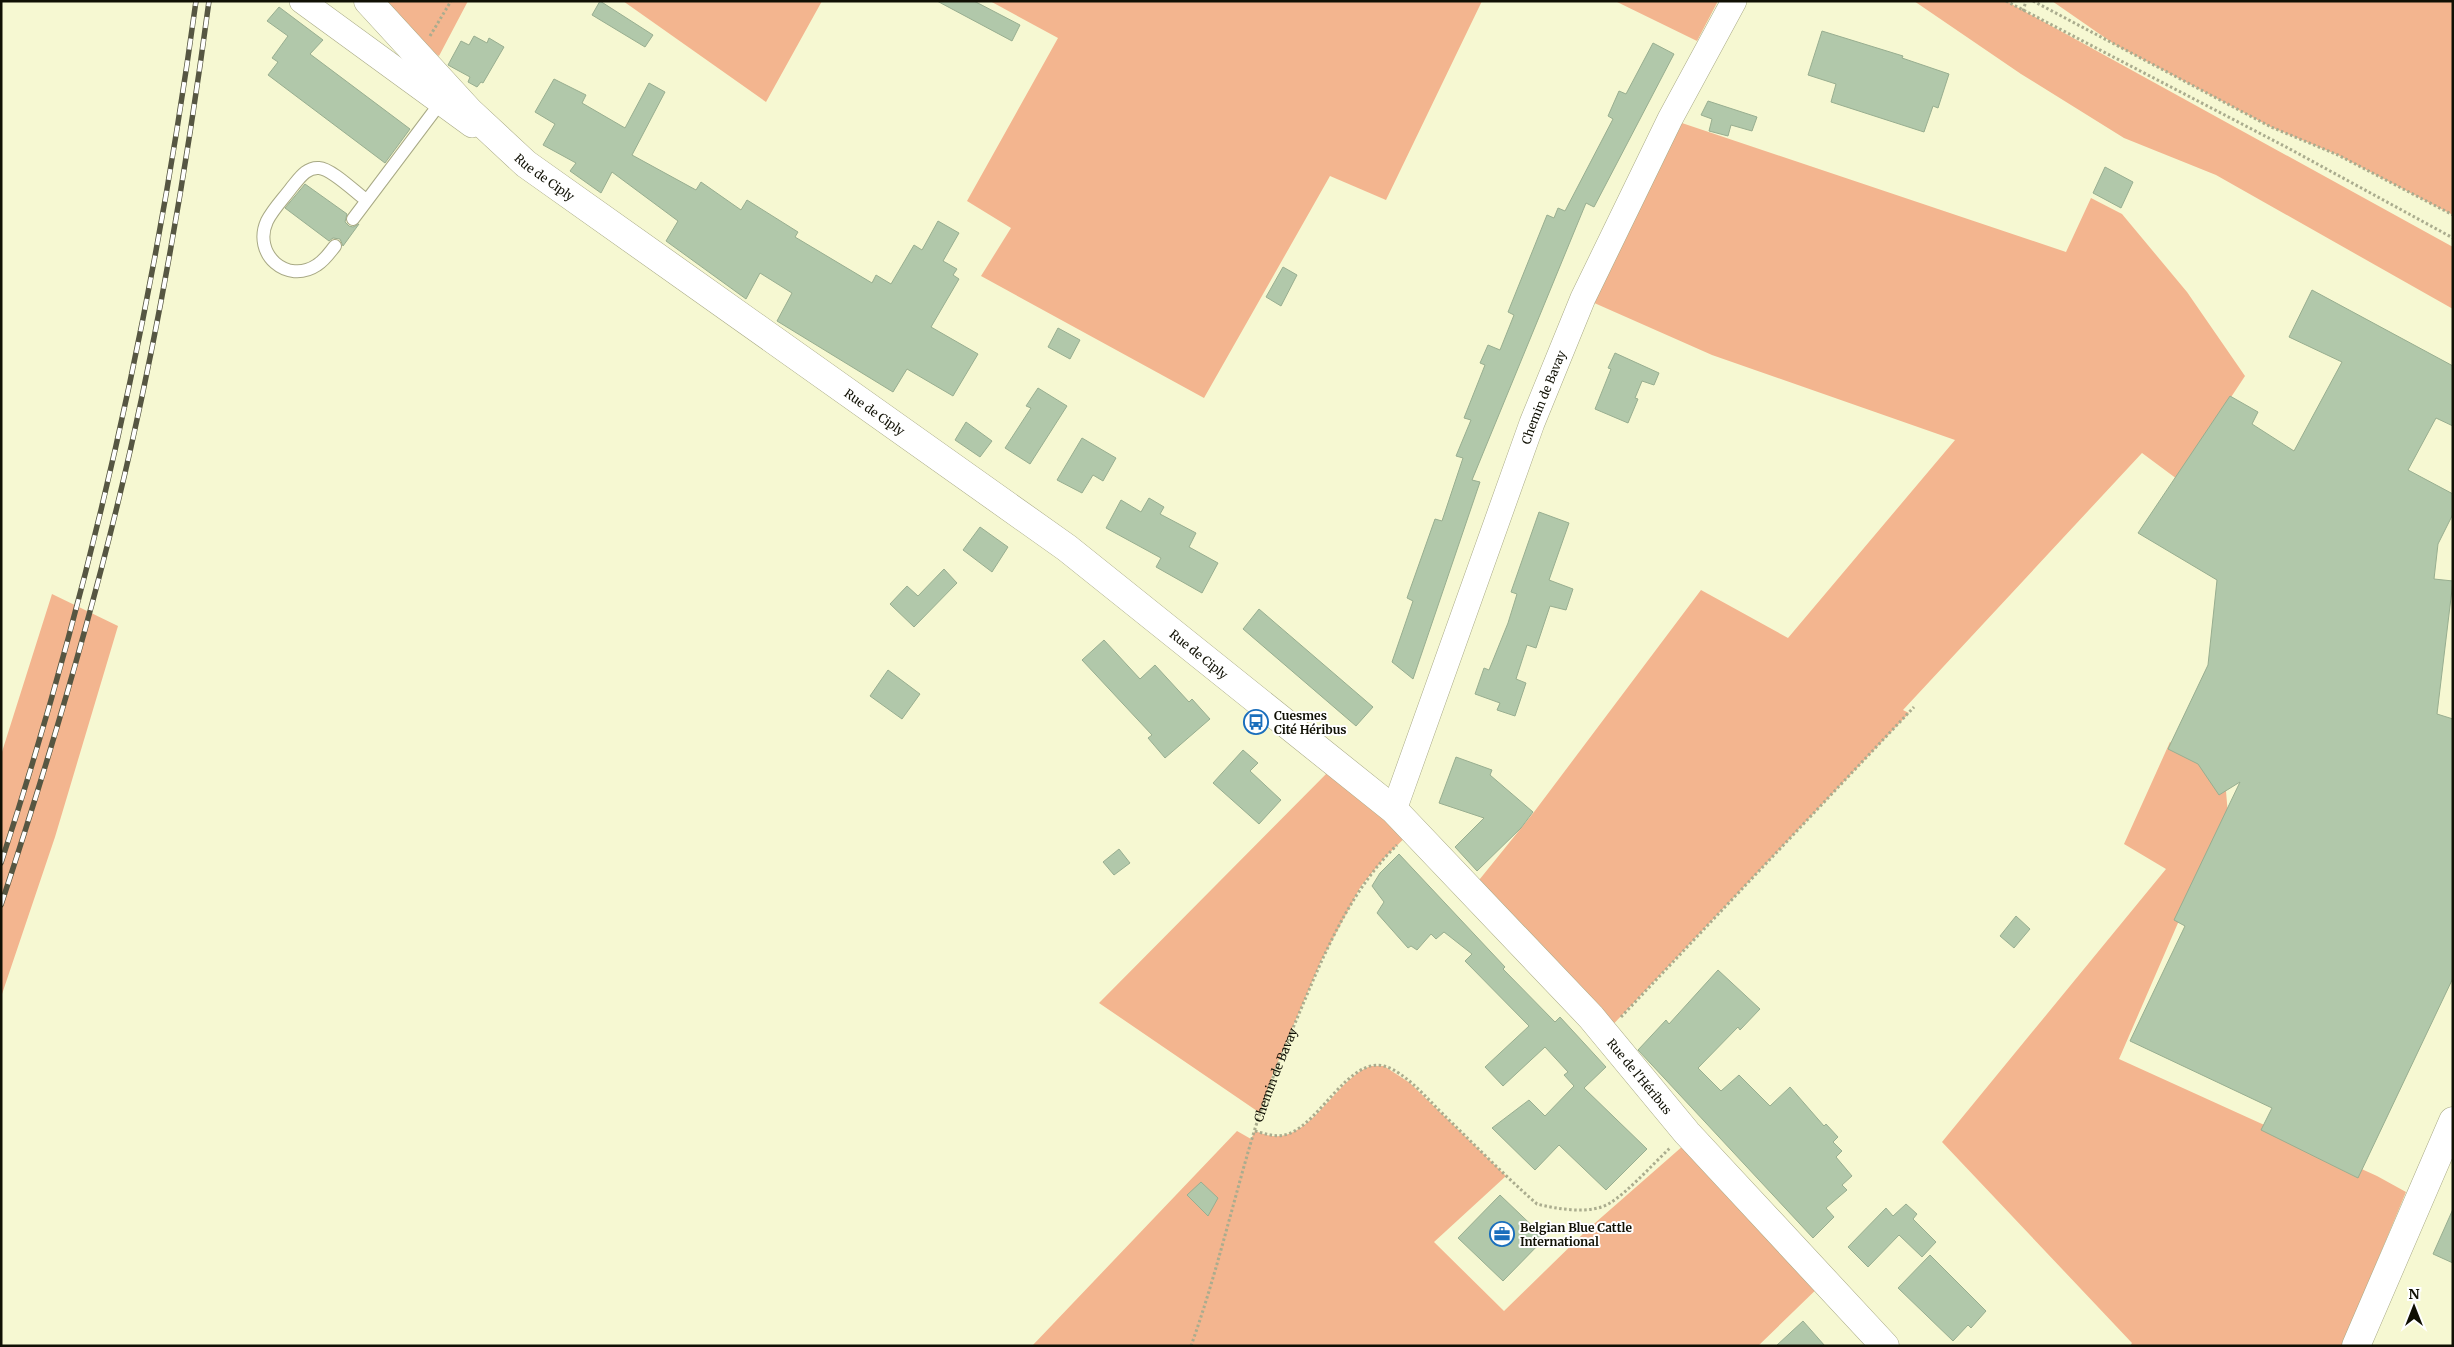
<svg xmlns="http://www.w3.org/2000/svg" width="2454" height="1347" viewBox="0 0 2454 1347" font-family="Merriweather,serif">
<rect width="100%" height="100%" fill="#f6f8d2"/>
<path fill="#f3b58f" d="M368,1H468L439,56L381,15Z
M623,1H822L766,102Z
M990,1H1482L1386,200L1330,176L1204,398L981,276L1011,228L967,201L1058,38Z
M1615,1H1718L1697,41Z
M1914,1H2006L2453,247V309L2216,175L2124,138L2021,74Z
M2052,1H2453V215L2338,155L2271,127L2114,44Z
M1670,119L2066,252L2091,198L2122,214L2187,292L2245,376L2177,479L2142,453L1903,710L1909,713L1604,1034L1471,890L1534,812L1701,590L1788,638L1955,440L1712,355L1583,298Z
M52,594L118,626L55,837L1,997V755Z
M2170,742L2213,772L2226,791L2228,815L2181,916L2119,1059L2377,1176L2406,1192L2342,1346H2130L2132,1343L1942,1142L2166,869L2124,844Z
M1336,764L1412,831L1385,857L1361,886L1321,961L1273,1073L1260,1113L1099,1003Z
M1371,1066H1384L1410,1083L1506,1176L1434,1242L1504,1311L1587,1230L1692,1138L1825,1281L1758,1346H1032L1237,1131L1251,1139L1255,1131C1261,1133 1267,1136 1273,1136C1312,1140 1337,1077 1371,1066Z"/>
<path fill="#b1c8aa" stroke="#98ae90" d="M600,1L653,35L645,47L592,15Z
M937,1H974L1020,25L1012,41Z
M279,7L323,40L310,54L410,129L385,163L268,75L278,62L272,58L288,36L267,21Z
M1822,31L1903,56L1902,58L1949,74L1938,108L1933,106L1924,132L1831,102L1836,84L1808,75Z
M474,36L487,43L489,38L504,47L483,83L481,82L477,87L468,82L470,77L448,65L461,41L469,45Z
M1653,43L1674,54L1594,207L1586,203L1472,480L1480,482L1413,679L1392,662L1413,601L1407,598L1435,519L1442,521L1463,458L1456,456L1471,420L1464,418L1485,365L1480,363L1488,345L1500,350L1514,315L1508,312L1547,215L1554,218L1558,208L1565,211L1613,119L1608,116L1619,91L1626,94Z
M554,79L586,95L582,103L625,128L649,83L665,92L632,155L696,190L701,182L741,210L747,200L798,232L795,237L872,283L876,275L891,284L914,245L922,250L938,221L959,233L943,261L957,269L953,275L959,279L931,327L978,354L953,396L907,369L893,392L777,321L792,293L760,273L746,299L666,241L678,221L612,172L601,193L570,171L576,163L543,145L555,124L535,112Z
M1708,101L1757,117L1752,131L1731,125L1728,136L1709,131L1712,119L1701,115Z
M2105,167L2133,182L2121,208L2093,193Z
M305,184L347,214L345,222L349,226L353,227L359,224L343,246L340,239L333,238L329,241L285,208Z
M1283,267L1297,275L1281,306L1266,297Z
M2312,290L2453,366V426L2436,418L2408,470L2453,494V514L2438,544L2434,579L2453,581L2437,714L2453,719V978L2358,1178L2261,1130L2272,1108L2130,1041L2185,926L2174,920L2240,782L2219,795L2198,764L2168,749L2208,665L2217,580L2138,533L2230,396L2258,412L2252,424L2294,451L2342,362L2289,337Z
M1058,328L1080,340L1070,359L1048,347Z
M1615,353L1659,373L1654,385L1642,381L1635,398L1638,399L1628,423L1595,409L1611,369L1608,368Z
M1038,388L1067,406L1030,464L1005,448L1031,408L1026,406Z
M966,422L992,441L980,457L955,440Z
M1082,438L1116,458L1103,481L1093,475L1082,493L1057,480Z
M1149,498L1164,507L1160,514L1196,533L1189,547L1218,563L1202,593L1156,567L1161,558L1106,528L1121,500L1141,512Z
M1539,512L1569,523L1549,580L1573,589L1566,610L1550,606L1536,648L1527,645L1516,679L1526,683L1515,716L1497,710L1500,703L1475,694L1484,668L1489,670L1508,623L1517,594L1511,592Z
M980,527L1008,547L992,572L963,550Z
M944,569L957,583L914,627L890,604L907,586L918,596Z
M1259,609L1373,707L1356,726L1243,629Z
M1104,640L1140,679L1155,665L1189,702L1192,699L1210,719L1165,758L1148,738L1152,735L1082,660Z
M888,670L920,694L902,719L870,696Z
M1243,750L1258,763L1250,771L1281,800L1259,824L1213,783Z
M1456,757L1492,770L1490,775L1533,812L1521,828L1477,871L1455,847L1484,818L1439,803Z
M1119,849L1130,863L1114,875L1103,862Z
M1399,854L1505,967L1503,969L1555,1022L1560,1017L1606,1067L1584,1088L1647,1149L1606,1190L1559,1145L1535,1170L1492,1128L1529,1100L1545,1116L1574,1086L1564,1075L1568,1072L1545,1047L1503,1086L1485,1067L1529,1026L1465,961L1472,954L1444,932L1436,939L1431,934L1417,950L1411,946L1408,948L1377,913L1384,902L1372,886L1380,873Z
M2016,916L2030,929L2014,948L2000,936Z
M1718,970L1760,1009L1740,1030L1738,1027L1698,1068L1721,1091L1739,1075L1770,1106L1790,1087L1824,1126L1826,1124L1838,1137L1833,1142L1842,1151L1836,1157L1852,1176L1842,1185L1847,1190L1826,1208L1834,1217L1813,1238L1638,1050L1666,1020L1669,1024Z
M1201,1182L1218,1198L1208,1216L1187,1195Z
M1500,1195L1545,1238L1503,1281L1458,1238Z
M1906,1204L1917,1214L1913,1219L1936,1242L1922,1257L1899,1235L1868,1267L1848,1247L1886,1208L1893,1216Z
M2453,1209V1263L2433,1254Z
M1930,1255L1986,1311L1971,1328L1968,1325L1953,1341L1898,1288Z
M1803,1321L1825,1346H1776Z"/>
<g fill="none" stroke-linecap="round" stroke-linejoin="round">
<defs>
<path id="lane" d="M353,219L441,102
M335,246C330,252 325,260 317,265C287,285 252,254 267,221C273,209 284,198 292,187C299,179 306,167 319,168C332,169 355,192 366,200"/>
<g id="street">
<path d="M302,1L472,125"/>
<path id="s2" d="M1394,810L1532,423L1583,298L1670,119L1734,1"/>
</g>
<g id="secondary">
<path id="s3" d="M368,1L469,111L526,164L1067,548L1394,810L1591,1017L1687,1133L1885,1346"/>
<path d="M2356,1346L2453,1121"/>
</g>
</defs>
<use href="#lane" stroke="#a8a985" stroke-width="14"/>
<use href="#street" stroke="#a8a985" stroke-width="26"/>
<use href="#secondary" stroke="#a8a985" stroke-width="29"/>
<g stroke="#aaac8e" stroke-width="3" stroke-dasharray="2.5 2.5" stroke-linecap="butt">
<path d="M2006,1L2288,148L2453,238"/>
<path d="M2033,1L2271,127L2338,155L2453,215"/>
<path d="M2023,11L2026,1"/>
<path d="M430,36L451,1"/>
<path d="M1621,1017L1914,707"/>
<path d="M1255,1131C1266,1134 1277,1138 1288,1134C1320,1123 1349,1057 1384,1066C1406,1072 1430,1102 1446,1117C1476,1146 1505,1176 1537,1204C1557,1209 1591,1215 1610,1203C1629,1191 1652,1165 1670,1148"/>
<path id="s1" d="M1191,1346C1215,1279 1231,1210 1251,1142C1266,1090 1288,1040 1309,990C1331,938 1356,885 1397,845"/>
</g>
<use href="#lane" stroke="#fff" stroke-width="12"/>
<use href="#street" stroke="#fff" stroke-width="25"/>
<use href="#secondary" stroke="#fff" stroke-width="28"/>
<defs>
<path id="rail" d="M1,863C93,583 156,294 196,1
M1,905C51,754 96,602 131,447C164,300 189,151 209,1"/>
</defs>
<use href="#rail" stroke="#565642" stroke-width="5.5"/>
<use href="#rail" stroke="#fff" stroke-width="4" stroke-dasharray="11" stroke-linecap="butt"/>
</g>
<defs>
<symbol id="bus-ring" viewBox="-11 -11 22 22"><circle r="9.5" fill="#fff" stroke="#196ebc" stroke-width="1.5"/><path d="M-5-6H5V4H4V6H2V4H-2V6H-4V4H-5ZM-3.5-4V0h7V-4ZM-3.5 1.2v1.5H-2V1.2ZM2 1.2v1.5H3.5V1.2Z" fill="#196ebc"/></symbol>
<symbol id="office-ring" viewBox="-11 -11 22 22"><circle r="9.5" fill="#fff" stroke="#196ebc" stroke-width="1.5"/><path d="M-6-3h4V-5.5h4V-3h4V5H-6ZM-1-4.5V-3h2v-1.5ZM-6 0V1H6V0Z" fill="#196ebc"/></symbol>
</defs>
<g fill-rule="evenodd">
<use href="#bus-ring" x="1242" y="708" width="28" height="28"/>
<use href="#office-ring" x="1488" y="1220" width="28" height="28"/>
</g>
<g text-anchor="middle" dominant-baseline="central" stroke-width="4" stroke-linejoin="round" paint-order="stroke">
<g font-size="12" fill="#101004" stroke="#fff">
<text stroke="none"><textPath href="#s3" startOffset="250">Rue de Ciply</textPath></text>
<text stroke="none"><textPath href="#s2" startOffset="439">Chemin de Bavay</textPath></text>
<text stroke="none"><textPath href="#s3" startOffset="655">Rue de Ciply</textPath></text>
<text stroke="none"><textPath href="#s3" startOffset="1060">Rue de Ciply</textPath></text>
<text stroke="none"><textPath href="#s1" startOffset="284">Chemin de Bavay</textPath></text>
<text stroke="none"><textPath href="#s3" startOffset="1672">Rue de l'Héribus</textPath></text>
</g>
<g font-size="12" font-weight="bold" fill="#101004" stroke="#fff" text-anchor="start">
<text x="1274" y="715">Cuesmes<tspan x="1274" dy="14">Cité Héribus</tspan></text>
<text x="1520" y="1227">Belgian Blue Cattle<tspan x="1520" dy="14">International</tspan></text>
</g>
</g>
<rect width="2454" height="1347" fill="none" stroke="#101004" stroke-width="5"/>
<g transform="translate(2414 1307)" stroke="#ffffff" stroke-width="4" paint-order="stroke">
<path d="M0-4L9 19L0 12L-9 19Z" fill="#101004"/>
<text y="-8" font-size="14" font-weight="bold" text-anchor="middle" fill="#101004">N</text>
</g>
</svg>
